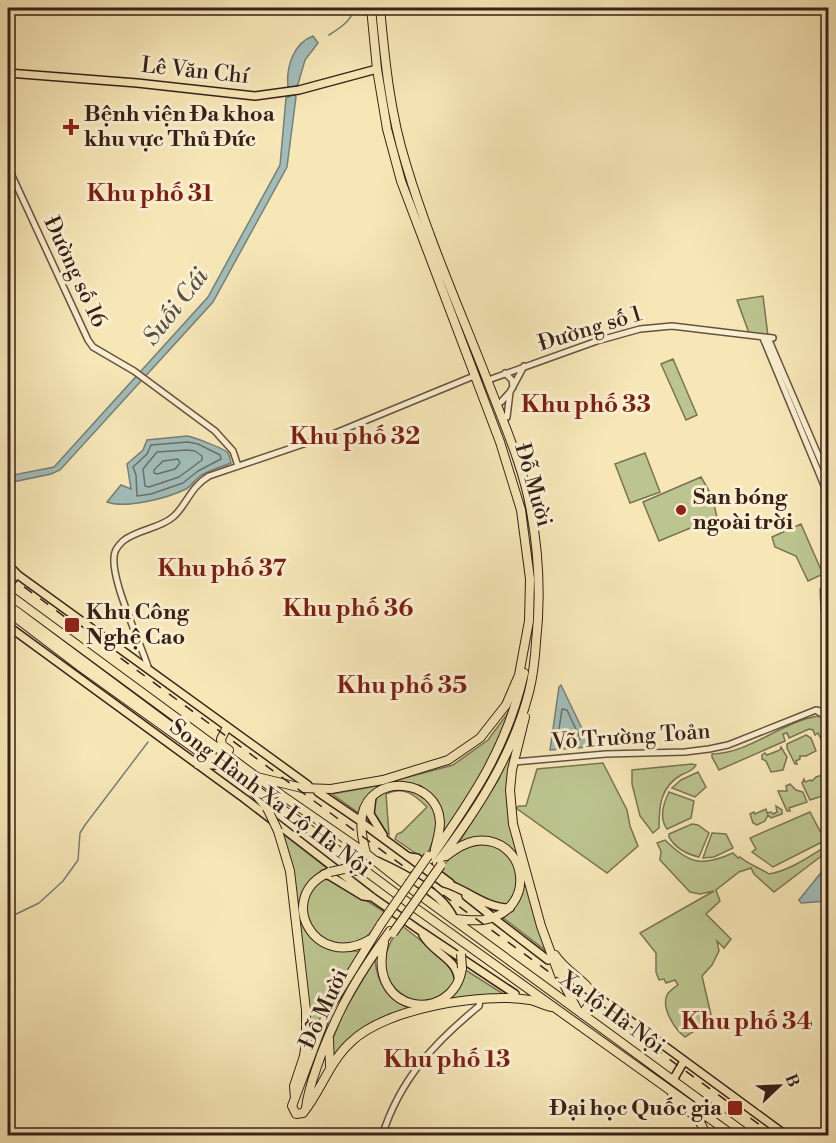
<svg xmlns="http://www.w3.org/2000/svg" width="836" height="1143" viewBox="0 0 836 1143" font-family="'Libre Bodoni',serif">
<rect width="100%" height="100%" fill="#f7e7b7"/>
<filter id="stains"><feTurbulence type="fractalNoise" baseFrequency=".00333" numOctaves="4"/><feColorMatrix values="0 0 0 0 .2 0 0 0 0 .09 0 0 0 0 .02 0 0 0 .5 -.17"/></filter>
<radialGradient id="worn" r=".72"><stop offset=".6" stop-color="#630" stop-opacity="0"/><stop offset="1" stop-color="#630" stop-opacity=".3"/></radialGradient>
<path fill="#bcc58f" stroke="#797354" stroke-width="1.5" d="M763,296L768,336L749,333L737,300Z
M673,359L697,415L686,420L661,364Z
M645,453L660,492L630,503L615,464Z
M701,477L712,496L717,517L659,541L643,502Z
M801,524L822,572L821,575L808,581L796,556L775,547L772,537Z
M828,585V628L825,629L821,609L820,589Z
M511,709L487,766L439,842L441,832L429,796L387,785L360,814L332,794L371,787L453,765L488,740Z
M819,716L828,721V753L818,733L815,735L813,730L809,729L789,738L787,733L783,734L785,741L719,770L712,757V754C751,753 782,721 819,716Z
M520,728L512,764L515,840L545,950L502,917C516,907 530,888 521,870C516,860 506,851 499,843L458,844L499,779Z
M806,735L811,738L816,751L806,756H800V759L796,761L797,764H795L787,748V744Z
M781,747L787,757L783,770L771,772L766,761L762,759V755L765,753L767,755L780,750Z
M603,763L627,810L630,826L638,846L607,873L516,808L519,806H526L537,769Z
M692,764L696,765C693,771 687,772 681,775C660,787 659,807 659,828L653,833L640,816L632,784V770Z
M698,772L706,787L695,797L672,788L681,780Z
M826,774L828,779V794L810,800L802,783L804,779L805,782L810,780L812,781L816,777Z
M790,784L796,790L803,792L807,802L789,808L790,811H787L778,791H787L786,786Z
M395,788C439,791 445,826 424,859L395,839L397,834L402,832L427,807C414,794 404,786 386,794L389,835L365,818C372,800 377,795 395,788Z
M669,792L694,801L691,818L667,829C659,818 663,804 669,792Z
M776,806L782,810V814L771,818L768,815L765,821L757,825L753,823L750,814L754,812L755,814L766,809L767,813L771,812L773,814L777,812Z
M810,812L820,831L828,827V839L773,867L752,852L756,849L750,838Z
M692,824L698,825L709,833L699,857C686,854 676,849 669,837V834Z
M279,829L327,868C294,884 288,930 324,946C336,952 349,949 361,952L321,1019L305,1062L310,1012Z
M712,833L726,834L733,848L714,857L703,858Z
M665,840C689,864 702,867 733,853L738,858L740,857C748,864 760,868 769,874C791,870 810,856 828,845V851L774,892L754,874L751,868L739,872L716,890L720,901L706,914L731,939L724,948L717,941L719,951L712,965L702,976L712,1019L685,1037C675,1030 661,1008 667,995C669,991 674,988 678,985L675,980L666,983L664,979L659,980L656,972V953L640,933L714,891L700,894L690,892L660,860L661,851L657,843Z
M486,844L500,848L511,858L518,875L515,895L505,906L478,897L439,871C452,853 464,846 486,844Z
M330,877L386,913C379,923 371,935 360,941C327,958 289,916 314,886C318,882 325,879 330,877Z
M401,925L456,968V980C452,985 448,991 443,994C418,1014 382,989 385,959C387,946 394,936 401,925Z
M375,959C377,984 389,1002 412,1009L385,1018L332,1061V1041L343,1013Z
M464,969L505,995L444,1001L460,984Z"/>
<path fill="#a1bdb9" stroke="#767f79" stroke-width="1.5" d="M313,36L318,43L305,60L298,84L295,87H288C286,68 293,43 313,36Z
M294,94L296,97L287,167L213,302L60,470L51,474L8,483V476L54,467L208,297L280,165L286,98Z
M187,436C194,437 225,449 228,453C230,457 230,459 231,463C221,467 210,470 200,476C195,480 191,486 186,489C168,498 126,509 107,502L121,485L131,489L127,464L143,450L147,440Z
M561,685L589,743L588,747L550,750L559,687Z
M828,864V901L801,903L799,900Z"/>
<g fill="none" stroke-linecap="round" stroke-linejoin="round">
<path stroke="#6c6f69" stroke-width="1.5" d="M188,442L198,444L220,455L221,459L198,471L183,483L151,494L137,496L136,475L133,467L147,454L151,445Z
M187,450L195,451L202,456V460L179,477L149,487L145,486L143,469L157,452Z
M178,459L180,463L175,469L157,474L154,473V470L163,461Z
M562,709L567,710L580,738L579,742L560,744L557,743Z"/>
<path stroke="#767f79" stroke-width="1.5" d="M329,35C340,28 351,21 355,8
M8,918L39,903L63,881L78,860L80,833L85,825L148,742"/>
<defs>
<path id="minor" d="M8,167L88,340L93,347L134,371L215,431L233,451L238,466
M763,338L828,495
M768,338L828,478
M505,373L512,380L513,387
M491,379L597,341L640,329L672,326L773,338
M501,402L510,392L524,366
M507,417L510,392
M149,670C142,645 107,574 115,552C116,548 120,544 123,541C138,529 159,529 173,517C187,505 190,487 209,476L333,434L474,376
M817,711L828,718
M514,762L606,754L685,752L709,749L728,745L816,710L828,713
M382,1136C400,1079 434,1043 479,1006L480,1001"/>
<path id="major" d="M8,73L137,83L255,96L299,90L377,69
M8,565L18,575L308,785
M8,585L17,574
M8,626L245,799L372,897L422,932L515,994
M198,765H217
M318,792L359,820
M372,797L370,814L383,835
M365,825L444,883C467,889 484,908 510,908
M410,857L417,858L450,883
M377,861C401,872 444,893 454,919
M324,874L330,876L363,896L372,897
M466,896L490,915
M496,920L548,960
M423,935C432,952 456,959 458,977
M561,970L787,1136
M673,1080L684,1061"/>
<path id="highway" d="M380,8C385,61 390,113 406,164C428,238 460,310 488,382C504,424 523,466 531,511C539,555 541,598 536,642C535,659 533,676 529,692C513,755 476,812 437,863
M8,594L280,794L364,852L402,882L749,1136
M8,605L414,907L734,1136
M11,614L82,668L202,754
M525,717L512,770L510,790L513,824L541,926L559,975L577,1009
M227,727L221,739L222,745L229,750
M257,777L302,788L331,789L383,780L448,760L480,738L506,705L519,675L529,621L530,579L521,510L500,442L401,181L387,129L377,69L371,8
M253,791L267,808
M278,831L290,871L306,1010V1042L304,1056L294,1086L295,1098
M366,853C363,841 360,829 362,816C370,772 438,778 440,822C440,831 437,841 435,849
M446,856C455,849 464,843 475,841C527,834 540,911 483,920C474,921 464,920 455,919
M430,859C473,797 507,748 524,673
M344,869L365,872
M330,872C274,895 314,973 371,939
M381,924L328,1010L292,1106L296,1114L303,1113C321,1091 329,1062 351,1042C386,1008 483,992 530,1000C537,1002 544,1005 551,1007
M384,943C366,1016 454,1024 462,968
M555,955C566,972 586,980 595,997L582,1014
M329,1039L330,1066
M672,1096L699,1120L705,1132L710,1136
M306,1108C308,1089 315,1073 321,1055C340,1005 359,974 390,931"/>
</defs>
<use href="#minor" stroke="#665240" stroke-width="8"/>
<use href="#major" stroke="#362119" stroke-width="10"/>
<use href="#highway" stroke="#362119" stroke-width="10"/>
<use href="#minor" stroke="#faefd0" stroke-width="5"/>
<use href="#major" stroke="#f7e7b7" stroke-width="7"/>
<use href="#highway" stroke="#f7e7b7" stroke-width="8"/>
<path stroke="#362119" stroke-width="1.5" stroke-dasharray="10 10" stroke-linecap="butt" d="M8,575L333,815L775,1136"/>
<defs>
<path id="highway-bridge" d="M267,808L278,831
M330,872L344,869
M381,924L428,856
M393,933L441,865
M461,954L462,968"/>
</defs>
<use href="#highway-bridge" stroke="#362119" stroke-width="10" stroke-linecap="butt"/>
<use href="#highway-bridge" stroke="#f7e7b7" stroke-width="8"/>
</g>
<g fill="#8f2418" stroke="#faefd0" stroke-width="2">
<path d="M68 118h6v6h6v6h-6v6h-6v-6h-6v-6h6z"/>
<circle cx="681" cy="510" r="6"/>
<rect x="64" y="617" width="16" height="16" rx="3"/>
<rect x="727" y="1100" width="16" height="16" rx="3"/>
</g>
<g text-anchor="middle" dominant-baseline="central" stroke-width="6" stroke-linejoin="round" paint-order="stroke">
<g font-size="22" fill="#362119" stroke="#faefd0">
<text transform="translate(195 71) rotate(6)">Lê Văn Chí</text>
<text transform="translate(75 272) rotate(65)">Đường số 16</text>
<text transform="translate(590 329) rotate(-17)">Đường số 1</text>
<text transform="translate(533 485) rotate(74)">Đỗ Mười</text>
<text transform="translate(631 737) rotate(-4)">Võ Trường Toản</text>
<text transform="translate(270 798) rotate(37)">Song Hành Xa Lộ Hà Nội</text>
<text transform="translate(324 1009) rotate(-65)">Đỗ Mười</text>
<text transform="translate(612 1013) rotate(36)">Xa lộ Hà Nội</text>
</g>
<g font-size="22" font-weight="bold" fill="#362119" stroke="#faefd0" text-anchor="start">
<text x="84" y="114">Bệnh viện Đa khoa<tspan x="84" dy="25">khu vực Thủ Đức</tspan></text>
<text x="693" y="497">San bóng<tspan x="693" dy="25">ngoài trời</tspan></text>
<text x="86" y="612">Khu Công<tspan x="86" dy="25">Nghệ Cao</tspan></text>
<text x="722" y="1108" text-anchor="end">Đại học Quốc gia</text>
</g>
<g font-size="24" font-weight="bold" fill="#7a1f14" stroke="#faefd0">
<text x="150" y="194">Khu phố 31</text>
<text x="586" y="405">Khu phố 33</text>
<text x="355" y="437">Khu phố 32</text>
<text x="222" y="569">Khu phố 37</text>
<text x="348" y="609">Khu phố 36</text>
<text x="402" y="686">Khu phố 35</text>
<text x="747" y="1022">Khu phố 34</text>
<text x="447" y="1060">Khu phố 13</text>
</g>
<g font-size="24" font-style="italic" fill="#565049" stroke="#faefd0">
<text transform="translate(176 307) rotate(-52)">Suối Cái</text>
</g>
</g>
<rect width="836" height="1143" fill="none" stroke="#f7e7b7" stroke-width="30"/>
<rect x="9" y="9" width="818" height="1125" fill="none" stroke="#362119" stroke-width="3"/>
<rect x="15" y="15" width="806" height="1113" fill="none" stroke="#362119" stroke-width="1.5"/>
<g transform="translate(779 1086) rotate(67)" stroke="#faefd0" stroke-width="4.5" paint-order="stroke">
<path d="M0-4.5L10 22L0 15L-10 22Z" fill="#362119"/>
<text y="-9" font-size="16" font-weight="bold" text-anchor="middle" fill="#362119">B</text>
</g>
<rect width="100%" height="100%" filter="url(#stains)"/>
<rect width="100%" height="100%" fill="url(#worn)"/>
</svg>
